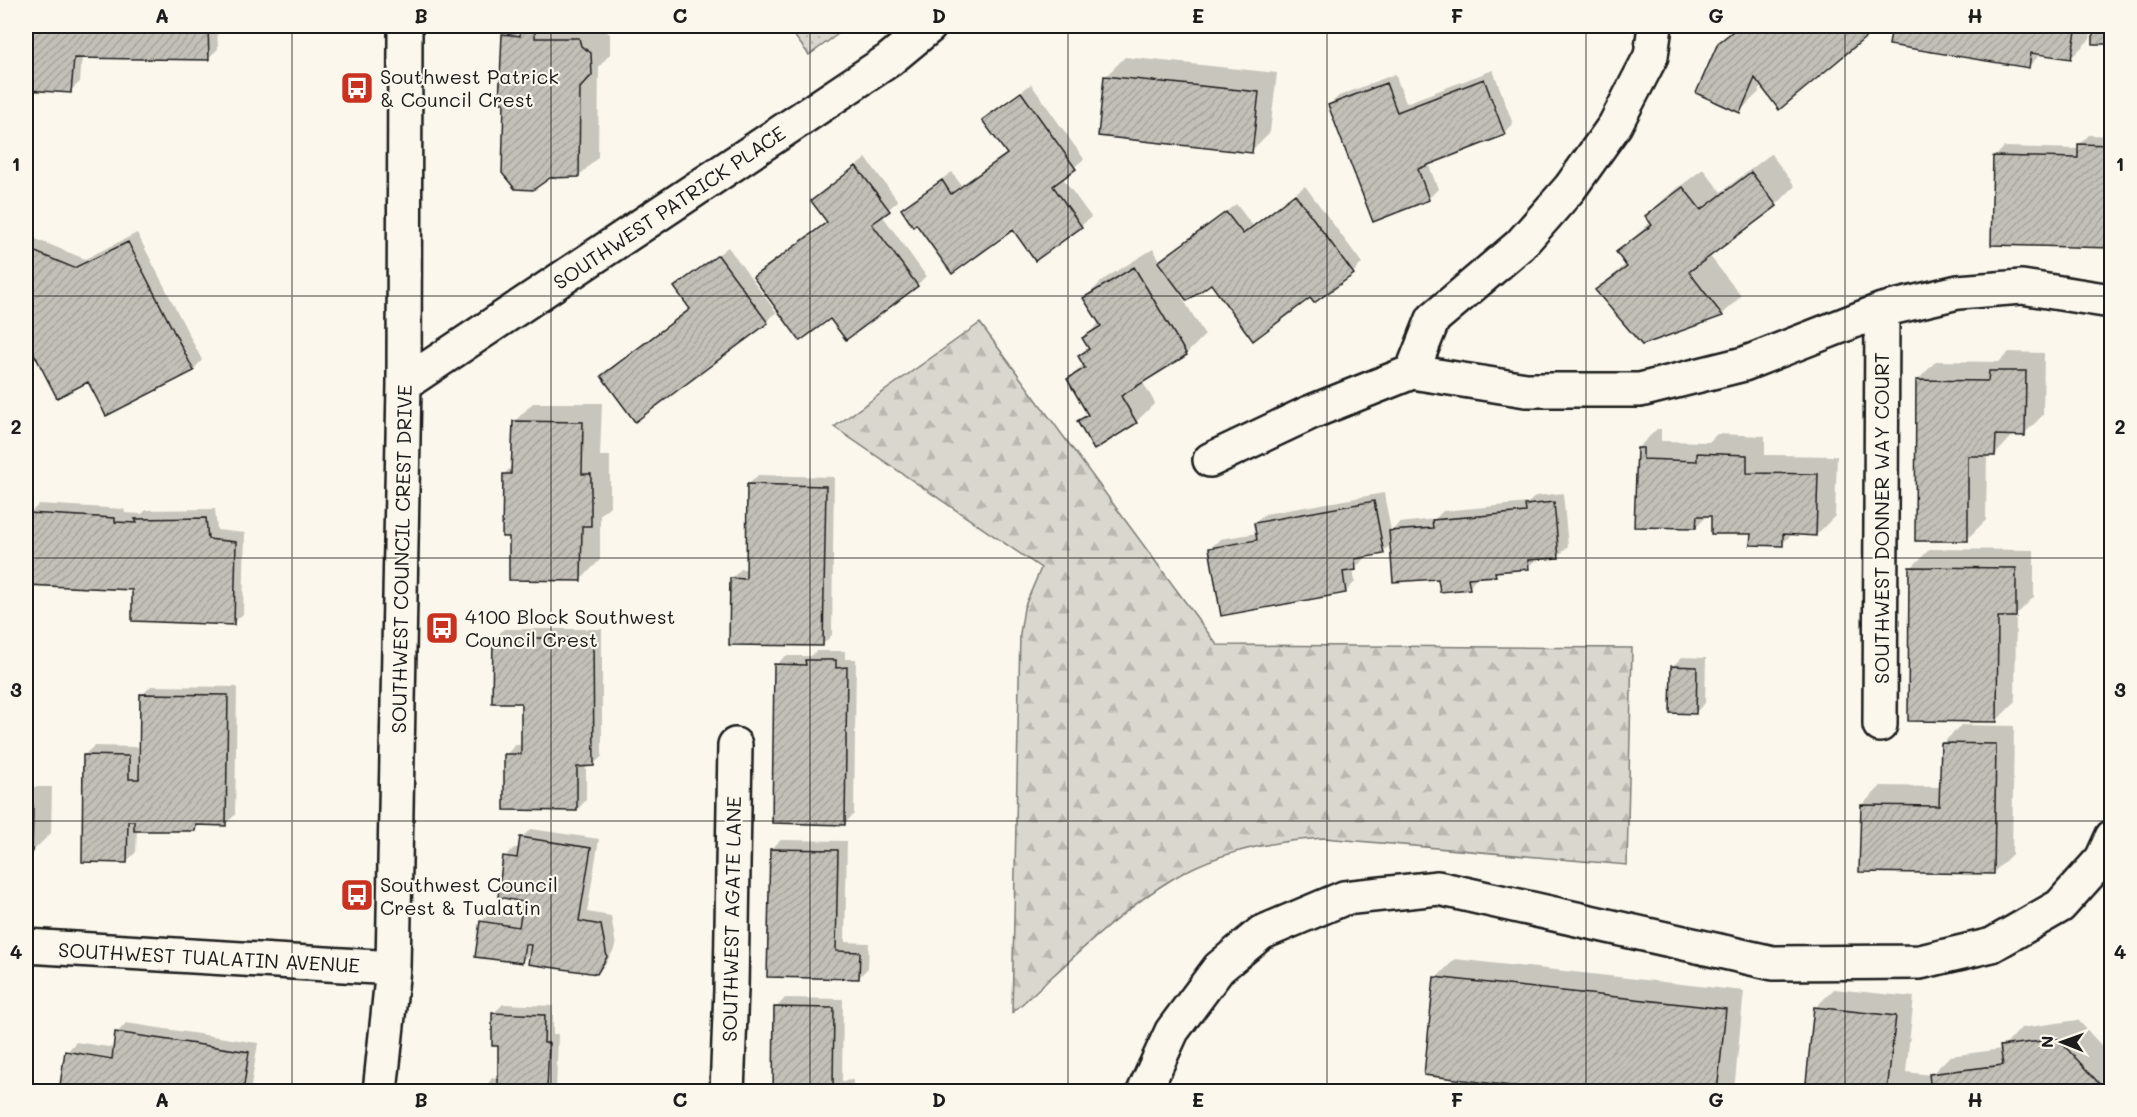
<svg xmlns="http://www.w3.org/2000/svg" width="2137" height="1117" viewBox="0 0 2137 1117" font-family="Mali,sans-serif">
<defs>
<pattern id="grass-dots" width="8" height="8" patternUnits="userSpaceOnUse" patternTransform="scale(1.5)"><rect width="8" height="8" fill="#dad7ce"/><path d="M2 2h.1M6 6h.1" fill="none" stroke="#bab8b0" stroke-width="1.8" stroke-linecap="round"/></pattern>
<pattern id="forest-firs" width="22" height="20" patternUnits="userSpaceOnUse" patternTransform="scale(1.5)"><rect width="22" height="20" fill="#dad7ce"/><path d="M5 1l3.5 6h-7zM16 11l3.5 6h-7z" fill="#bab8b0"/></pattern>
<pattern id="building-hatch" width="6" height="6" patternUnits="userSpaceOnUse" patternTransform="scale(1.5)"><rect width="6" height="6" fill="#c3c0b8"/><path d="M-1 1l2-2M0 6l6-6M5 7l2-2" fill="none" stroke="#a7a49e"/></pattern>
</defs>
<rect width="100%" height="100%" fill="#fbf7ec"/>
<filter id="ink" filterUnits="userSpaceOnUse"><feTurbulence type="fractalNoise" baseFrequency=".0167" numOctaves="2"/><feDisplacementMap in="SourceGraphic" scale="12" xChannelSelector="R" yChannelSelector="G"/><feConvolveMatrix kernelMatrix="1 2 1 2 8 2 1 2 1" color-interpolation-filters="sRGB"/></filter>
<g filter="url(#ink)">
<path fill="url(#grass-dots)" stroke="#7b7a75" stroke-width="1.5" d="M787,26H849L809,55Z"/>
<path fill="url(#forest-firs)" stroke="#7b7a75" stroke-width="1.5" d="M980,323L1217,645L1632,648L1627,865L1324,838C1273,841 1218,851 1174,878C1117,912 1062,969 1012,1013L1020,634L1024,608L1041,568L834,427Z"/>
<path fill="#0003" d="M26,26H217L218,49L208,58L82,56L80,82L70,91L26,88Z
M513,26H599L610,34V54L599,67L598,157L579,176L505,101L504,35Z
M1733,26H1876L1779,108L1762,84L1759,92L1740,111L1720,44L1733,30Z
M1894,26H2092L2090,39L2071,58L2042,53L2028,67L1891,43Z
M1125,57L1277,73L1270,132L1251,151L1106,76Z
M1493,70L1513,124L1504,134L1428,163L1438,189L1429,198L1374,220L1329,105L1339,96L1395,74L1406,103Z
M1031,84L1084,159L1062,177L1091,217L1081,226L1013,228L917,222L903,210L912,200L952,172L961,185L1008,152L984,121Z
M2089,135L2112,136V246L1995,157L2004,147L2079,149V145Z
M1771,154L1795,186L1776,205L1709,255L1741,296L1722,315L1597,290L1626,264L1618,252L1651,222L1647,216L1666,197L1703,169L1721,192Z
M866,158L898,201L882,215L926,276L917,285L830,316L755,277L828,221L813,201Z
M1305,186L1362,263L1353,273L1311,296L1211,282L1180,294L1205,335L1186,354L1142,381L1155,403L1136,422L1094,448L1079,422L1088,412L1068,380L1084,364L1079,356L1089,346L1084,338L1100,322L1085,298L1104,279L1153,249L1161,262L1236,204L1253,226Z
M137,233L202,360L193,370L88,380L57,396L26,335V235L85,259Z
M728,247L776,312L779,310L767,321L635,419L603,376L691,308L676,287Z
M2009,352L2044,353L2043,415L2024,434H2014L1995,455H1987L1986,520L1967,539L1918,380L1936,361L1999,362Z
M533,403H602L600,456H610V506L600,515V560L581,579L510,536L504,474L513,466L514,422Z
M1657,429H1661V441L1709,442L1717,434L1765,436V455L1837,456L1835,516L1816,535L1793,533L1782,544L1713,515H1708L1696,527L1636,525L1638,448Z
M758,475L834,477L832,635L822,645L732,578L741,569H747L749,484Z
M1384,493L1391,531L1400,523L1435,519L1443,511L1528,503L1536,496L1563,493L1568,547L1558,556L1537,558L1528,567L1500,570L1495,574L1478,576L1469,588L1440,577L1391,544L1383,552L1364,556L1365,559L1353,569L1355,582L1345,592L1211,548L1220,539L1257,533L1255,523L1265,514Z
M39,504L124,509L125,513L142,514L146,510L215,509L217,530L245,533L243,614L233,623L134,589L26,563V523H29V514Z
M1930,549L2034,550V597L2016,615L2015,702L1996,721L1911,568Z
M504,629H602V756L593,765H586V800L577,810L506,755L515,745H522L523,702L494,639Z
M816,651H845V659H856L854,814L844,824L776,665L785,656H811Z
M1682,657L1706,658L1705,703L1696,712L1672,667Z
M151,686L237,687L235,815L225,824H200L195,830H137L136,852L127,861L84,755L94,746L138,747V770H141L142,695Z
M1961,725L2014,726L2012,854L1993,873L1862,805L1881,786L1941,787L1942,744Z
M26,787H52L51,833L32,852H26Z
M531,829L599,839L587,912L611,916L616,946L606,963L597,973L532,951L521,962L482,921L491,912L522,917L525,901L505,857L514,848H520L521,838Z
M781,840L847,841L845,942L869,943L868,968L859,977L768,976L771,849Z
M1455,959L1744,991L1734,1091L1571,1092L1436,978Z
M1834,989L1914,997L1906,1072L1931,1075L1950,1056L2002,1049L2021,1028L2078,1020L2112,1057V1092H1806L1815,1008Z
M785,998L843,999L842,1081L853,1080V1092H774L776,1008Z
M503,1004L553,1006V1034H558L556,1092H482L492,1078L499,1079L500,1045L493,1014Z
M126,1023L258,1043L250,1092H61L67,1052L76,1042L115,1048L117,1033Z"/>
<path fill="url(#building-hatch)" stroke="#1c1c1c" stroke-width="1.5" d="M26,26H208L209,60L74,58L71,93L26,90Z
M520,26H535V38H579L581,46L591,53L592,75L580,88L579,177L550,178L533,190L515,189L502,173L504,103H499L502,34L520,36Z
M1732,26H1864L1871,33L1779,110L1755,78L1740,113L1696,93L1718,43L1732,32Z
M1892,26H2077L2071,59L2031,53L2029,68L1889,45Z
M2093,26H2112V44H2093Z
M1104,76L1259,92L1252,153L1098,136Z
M1484,79L1505,135L1418,169L1429,200L1373,222L1328,105L1386,83L1397,112Z
M1021,92L1076,169L1053,186L1082,227L1035,261L1013,230L952,274L916,224L913,227L901,209L942,180L951,194L1007,154L982,120Z
M2078,144L2112,145V248L1991,245L1993,156L2078,158Z
M856,166L890,211L872,224L918,286L846,340L830,319L800,341L753,277L827,222L811,201Z
M1751,172L1777,206L1689,272L1723,316L1642,345L1595,290L1627,267L1616,252L1652,225L1645,216L1683,187L1701,210Z
M1295,194L1354,274L1314,303L1310,298L1253,341L1211,284L1187,301L1158,262L1226,212L1243,234Z
M128,242L194,371L106,416L88,382L57,398L26,338V248L74,268Z
M718,255L768,323L635,422L601,376L690,309L674,287Z
M1134,267L1187,355L1121,396L1137,423L1094,450L1077,421L1088,415L1067,379L1085,368L1078,356L1089,349L1082,338L1101,326L1083,298Z
M1989,371H2026L2025,436L1996,435L1995,456H1968V541H1915L1916,380L1988,381Z
M513,421L583,422L582,474H591V526H582L581,581L509,580V537H502L503,474H511Z
M1637,448H1643V459L1697,461V453L1747,455V473L1818,474L1816,536L1783,534V546L1750,545L1751,534H1711V516H1697L1696,528L1634,527Z
M747,484L826,486L823,646L729,645L730,578L746,579Z
M1374,501L1384,554L1355,559L1356,570L1343,572L1346,593L1221,616L1209,548L1257,540L1254,523Z
M1554,502L1559,558L1528,560L1529,569L1495,572L1496,576L1468,578L1470,589L1440,592L1438,579L1393,582L1389,531L1433,528L1432,520L1526,512L1525,505Z
M28,513L115,518V522L137,523L135,519L206,518L208,539L236,542L234,625L132,621V590L26,585Z
M1909,567L2016,568V617H1998L1997,722L1908,721Z
M493,638H593L594,766L577,767V811L504,810V754H521V703H492Z
M805,660H836V668L847,667L845,825L772,823L774,664L806,665Z
M1671,666L1697,667L1696,714L1670,713Z
M140,694L228,695L226,826L196,825L195,831H134V821H128L127,863L82,862L83,755L129,756V779H139Z
M1941,743L1996,744L1994,874L1859,872L1861,805L1939,806Z
M26,805H33L32,853H26Z
M520,837L591,848L579,921L601,925L607,957L597,974L528,964L531,945L525,944L522,963L475,957L480,921L519,927L523,902L498,897L503,856L517,858Z
M770,849L838,850L836,951L860,952L859,979L767,977Z
M1434,977L1726,1009L1717,1092H1559L1424,1075Z
M774,1007L834,1008L833,1089H844V1092H773Z
M1814,1007L1896,1016L1887,1091L1896,1092H1805Z
M492,1013L545,1015L544,1043H549L547,1092H481V1087L498,1088V1046H492Z
M115,1032L249,1052L243,1092H59L65,1051L112,1059Z
M2058,1039L2107,1092H1931L1929,1074L2003,1065L2000,1046Z"/>
<g fill="none" stroke-linecap="round" stroke-linejoin="round">
<defs>
<path id="minor" d="M1412,372L1526,390H1640L1744,364L1882,310L1958,292L2022,287L2111,301
M1412,372L1433,319L1520,245L1570,188L1615,125L1651,56L1655,26
M404,384L889,60L930,26
M1210,460L1309,413L1412,372
M1880,725L1882,310
M26,946L393,968
M380,1092L393,968L404,384L405,26
M727,1092L731,989L735,745
M1144,1092L1172,1031L1219,968L1261,933L1344,898L1438,888L1773,963L1920,962L1992,945L2060,906L2102,859L2112,837"/>
</defs>
<use href="#minor" stroke="#1c1c1c" stroke-width="38"/>
<use href="#minor" stroke="#fbf7ec" stroke-width="33"/>
</g>
</g>
<path fill="none" stroke="#1c1c1c" stroke-width="1.5" stroke-opacity="0.55" d="M292,26V1092M551,26V1092M810,26V1092M1068,26V1092M1327,26V1092M1586,26V1092M1845,26V1092M26,296H2112M26,558H2112M26,821H2112"/>
<defs>
<symbol id="bus-square" viewBox="-11 -11 22 22"><rect x="-9" y="-9" width="18" height="18" rx="4" fill="#c8321e" stroke="#fbf7ec"/><path d="M-5-6H5V4H4V6H2V4H-2V6H-4V4H-5ZM-3.5-4V0h7V-4ZM-3.5 1.2v1.5H-2V1.2ZM2 1.2v1.5H3.5V1.2Z" fill="#fff"/></symbol>
</defs>
<g fill-rule="evenodd">
<use href="#bus-square" x="338" y="69" width="38" height="38"/>
<use href="#bus-square" x="423" y="609" width="38" height="38"/>
<use href="#bus-square" x="338" y="876" width="38" height="38"/>
</g>
<g text-anchor="middle" dominant-baseline="central" stroke-width="4.5" stroke-linejoin="round" paint-order="stroke">
<g font-size="20" fill="#1c1c1c" stroke="#fbf7ec" text-anchor="start">
<text x="380" y="76">Southwest Patrick<tspan x="380" dy="23">&amp; Council Crest</tspan></text>
<text x="465" y="616">4100 Block Southwest<tspan x="465" dy="23">Council Crest</tspan></text>
<text x="380" y="884">Southwest Council<tspan x="380" dy="23">Crest &amp; Tualatin</tspan></text>
</g>
<g font-size="20" fill="#1c1c1c" stroke="#fbf7ec">
<text transform="translate(669 207) rotate(-34)">SOUTHWEST PATRICK PLACE</text>
<text transform="translate(1881 518) rotate(-90)">SOUTHWEST DONNER WAY COURT</text>
<text transform="translate(401 559) rotate(-89)">SOUTHWEST COUNCIL CREST DRIVE</text>
<text transform="translate(731 919) rotate(-89)">SOUTHWEST AGATE LANE</text>
<text transform="translate(209 957) rotate(3)">SOUTHWEST TUALATIN AVENUE</text>
</g>
</g>
<rect width="2137" height="1117" fill="none" stroke="#fbf7ec" stroke-width="66"/>
<g transform="translate(2062 1042) rotate(271)" stroke="#fbf7ec" stroke-width="4.5" paint-order="stroke">
<path d="M0-4.5L10 22L0 15L-10 22Z" fill="#1c1c1c"/>
<text y="-9" font-size="16" font-weight="bold" text-anchor="middle" fill="#1c1c1c">N</text>
</g>
<rect x="33" y="33" width="2071" height="1051" fill="none" stroke="#1c1c1c" stroke-width="2"/>
<g font-size="20" text-anchor="middle" font-weight="bold" fill="#1c1c1c">
<text x="162" y="23">A</text>
<text x="421" y="23">B</text>
<text x="680" y="23">C</text>
<text x="939" y="23">D</text>
<text x="1198" y="23">E</text>
<text x="1457" y="23">F</text>
<text x="1716" y="23">G</text>
<text x="1975" y="23">H</text>
<text x="16" y="171">1</text>
<text x="2120" y="171">1</text>
<text x="16" y="434">2</text>
<text x="2120" y="434">2</text>
<text x="16" y="697">3</text>
<text x="2120" y="697">3</text>
<text x="16" y="959">4</text>
<text x="2120" y="959">4</text>
<text x="162" y="1107">A</text>
<text x="421" y="1107">B</text>
<text x="680" y="1107">C</text>
<text x="939" y="1107">D</text>
<text x="1198" y="1107">E</text>
<text x="1457" y="1107">F</text>
<text x="1716" y="1107">G</text>
<text x="1975" y="1107">H</text>
</g>
</svg>
